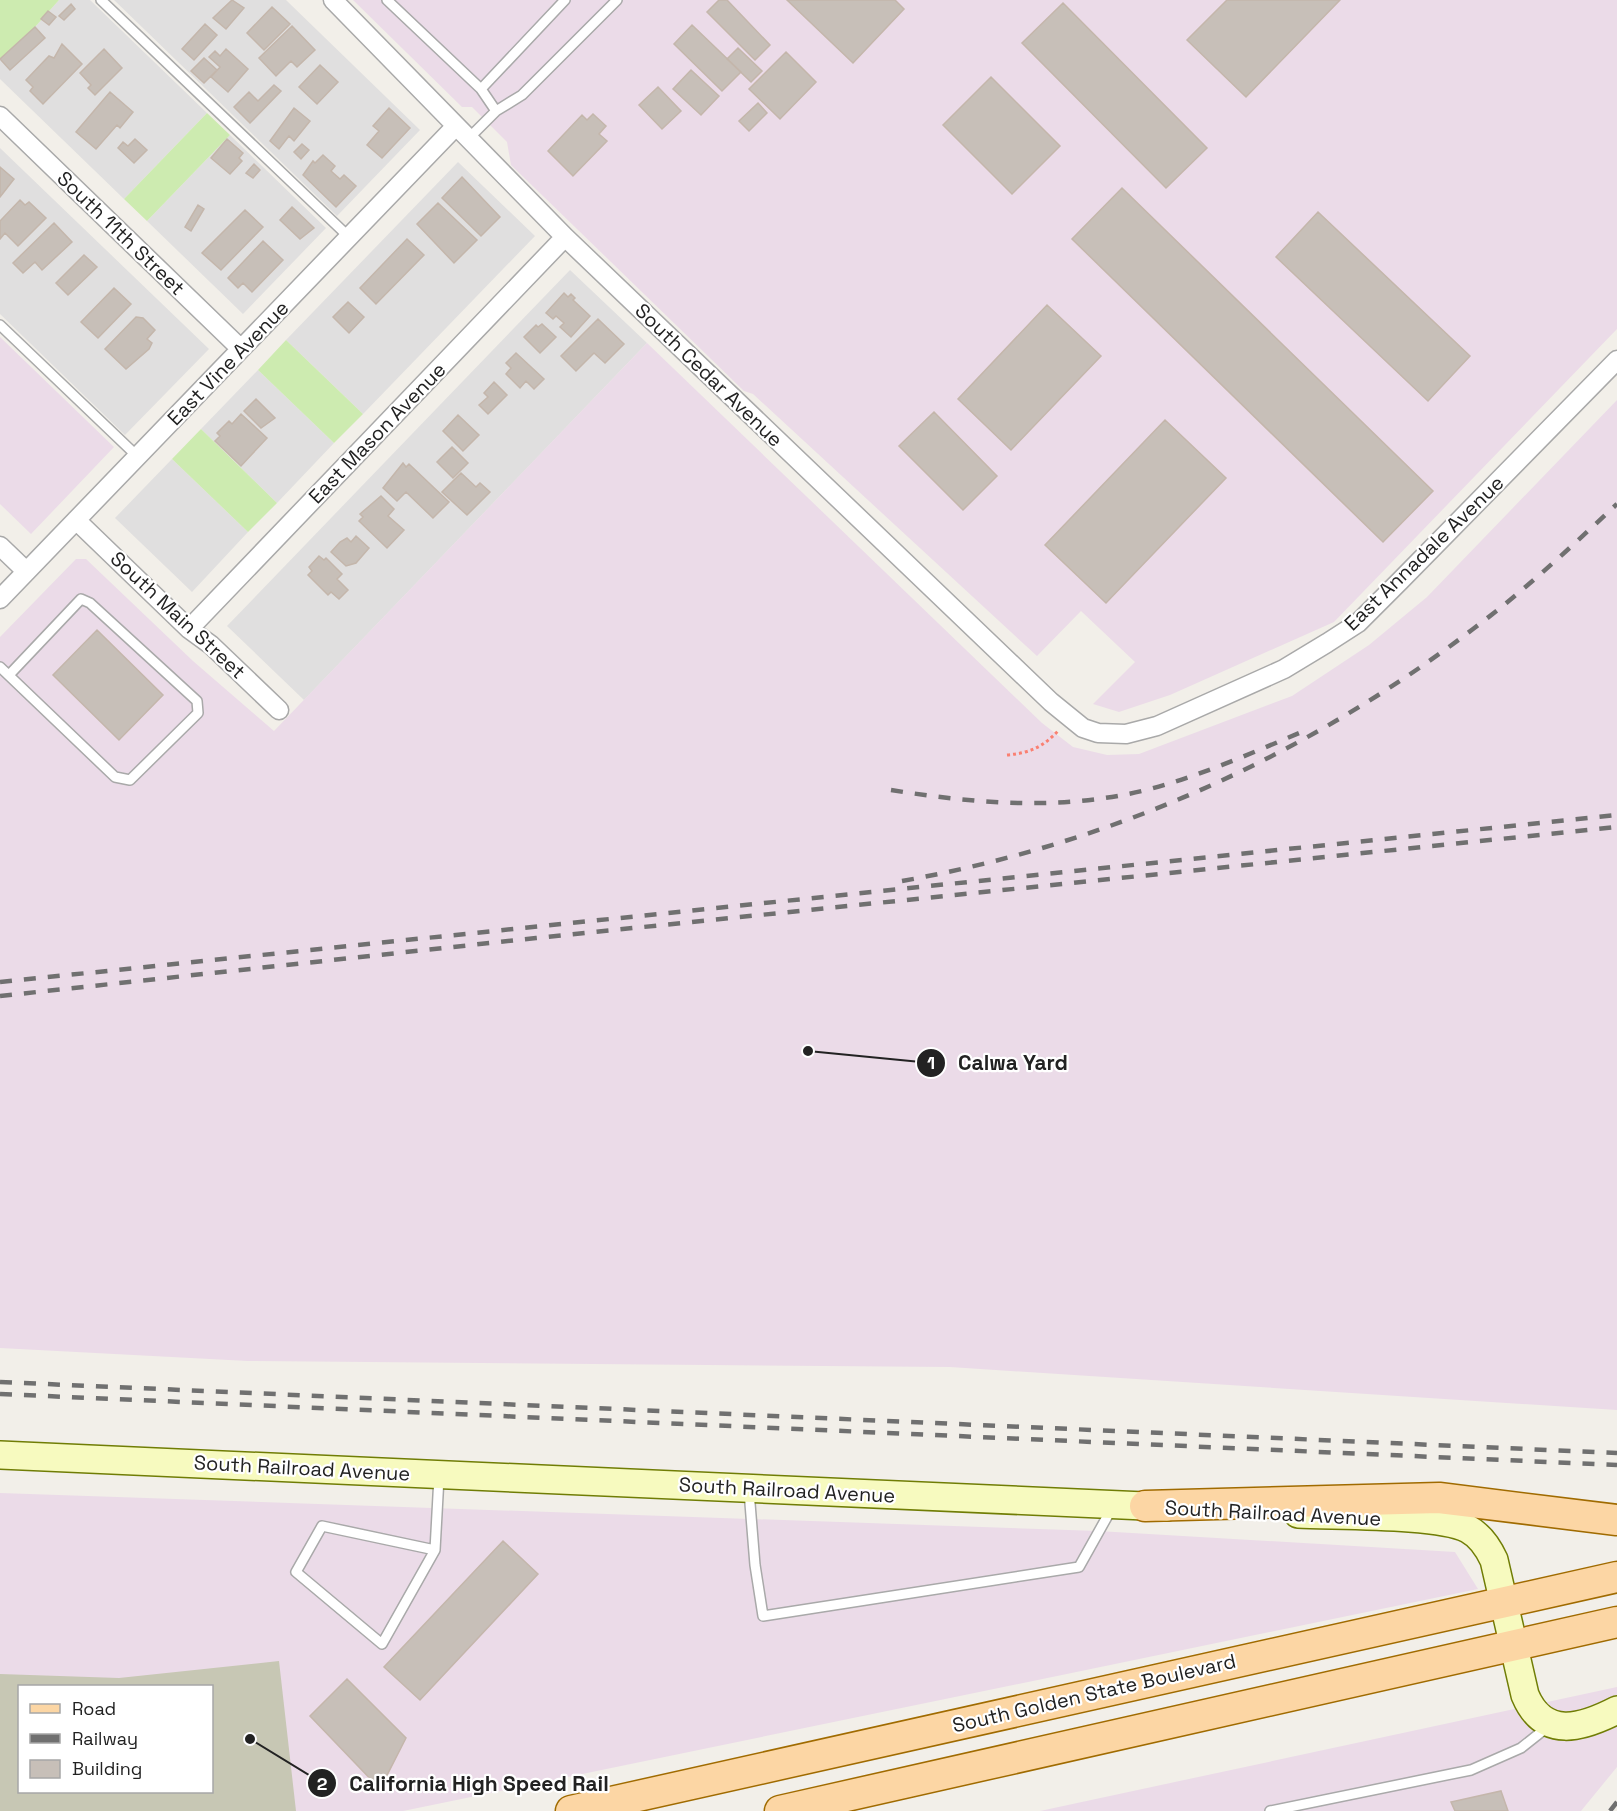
<svg xmlns="http://www.w3.org/2000/svg" width="1617" height="1811" viewBox="0 0 1617 1811" font-family="'Space Grotesk',sans-serif">
<rect width="100%" height="100%" fill="#f2efe9"/>
<path fill="#e0dfdf" d="M59,0H90L207,113L124,199L0,79V59L35,27Z
M114,0H286L420,130L337,216Z
M230,135L326,228L243,314L147,221Z
M0,148L209,349L125,435L0,314Z
M458,162L535,236L363,414L286,340Z
M570,270L647,343L304,700L227,626Z
M258,370L334,443L277,503L201,429Z
M172,459L248,532L192,592L115,518Z"/>
<path fill="#ebdbe8" fill-rule="evenodd" d="M353,0H1617V329L1334,622L1170,695L1119,712L1093,704L1135,662L1081,611L1037,656L753,394L744,391L511,165L507,142L472,107H462Z
M0,337L114,447L31,534L0,504Z
M647,343L1042,723L1073,747L1107,755L1139,754L1292,696L1369,645L1427,597L1617,400V1410L950,1367L248,1361L0,1348V637L76,559H86L193,661L274,731Z
M0,1493L1098,1531L1455,1552L1478,1589L403,1811H0ZM20,1686H212V1792H20Z
M1617,1687V1767L1581,1811H1040Z"/>
<path fill="#c7c7b4" fill-rule="evenodd" d="M279,1661L296,1811H0V1674L119,1678ZM20,1686H212V1792H20Z"/>
<path fill="#cdebb0" d="M0,0H59L35,27L0,59Z
M207,113L230,135L147,221L124,199Z
M286,340L363,414L334,443L258,370Z
M201,429L277,503L248,532L172,459Z"/>
<path fill="#c7bfb8" stroke="#c4b6ab" stroke-width="1.5" d="M232,0L244,8L226,29L213,18Z
M719,0H727L770,45L755,60L707,12Z
M787,0H895L904,9L853,63Z
M1227,0H1340L1246,97L1187,40Z
M1063,3L1207,148L1166,188L1022,43Z
M71,4L75,9L64,20L59,16Z
M272,7L290,24L264,50L247,33Z
M48,11L56,17L49,25L41,19Z
M205,24L217,35L194,60L182,49Z
M692,25L741,72L722,91L674,44Z
M292,26L315,50L297,67L291,61L276,76L259,58Z
M35,27L45,38L10,70L0,59Z
M62,44L82,64L43,104L30,91L33,87L26,80L49,56L54,58Z
M738,48L762,71L751,82L727,59Z
M104,49L122,68L95,95L88,88L91,85L80,73Z
M226,49L248,69L228,92L211,77L220,67L209,57L215,51L220,56Z
M786,52L816,82L780,119L749,89Z
M204,58L217,70L204,83L191,71Z
M320,65L338,82L317,104L299,87Z
M691,70L719,96L701,115L673,89Z
M991,77L1060,146L1012,194L943,125Z
M274,85L281,91L250,123L234,107L249,92L258,101Z
M658,87L681,111L662,129L639,105Z
M110,92L133,112L120,128L117,125L96,149L76,132Z
M758,103L767,113L749,131L739,121Z
M294,108L310,121L294,141L289,136L279,149L270,141Z
M389,108L410,128L382,158L367,145L379,131L373,126Z
M593,114L606,126L599,134L607,141L573,176L548,151L582,115L587,120Z
M135,139L147,150L134,163L118,148L123,142L128,146Z
M227,139L243,153L239,158L242,161L230,174L211,158Z
M302,144L309,150L301,159L294,152Z
M323,155L335,166L331,171L340,179L344,175L356,186L336,207L303,175L313,161L315,163Z
M254,164L260,170L253,178L246,173Z
M0,167L14,179L0,197Z
M462,177L500,217L481,236L442,198Z
M1122,188L1433,491L1383,542L1072,239Z
M20,200L25,205L29,202L46,218L18,246L5,233L0,239V221Z
M438,203L477,240L454,263L417,224Z
M198,205L204,209L191,231L185,227Z
M292,207L314,228L300,239L280,220Z
M245,210L263,227L221,270L202,253Z
M1318,212L1470,356L1428,401L1276,257Z
M54,223L72,242L42,270L35,262L23,273L13,263Z
M407,239L424,255L376,304L360,288Z
M263,241L283,260L252,292L243,283L238,288L228,278Z
M84,255L97,267L68,295L56,283Z
M114,288L131,304L98,338L81,322Z
M564,293L568,297L571,294L575,298L573,300L590,316L571,337L560,327L564,323L556,316L553,319L546,313Z
M348,302L364,317L349,333L333,317Z
M1047,305L1101,356L1011,450L958,399Z
M136,317L143,318L155,330L147,339L152,343L149,349L126,369L105,349Z
M598,319L624,344L605,363L594,353L576,371L561,356Z
M542,324L556,337L540,353L524,337L536,325L538,327Z
M516,353L544,379L534,389L526,381L520,388L506,374L511,368L506,363Z
M494,382L507,395L488,414L479,405L488,397L484,393Z
M256,399L275,418L261,428L244,411Z
M934,412L997,476L963,510L899,446Z
M241,414L267,438L241,466L215,441L220,436L217,433L229,421L232,424Z
M458,415L479,435L463,451L443,431Z
M1165,420L1226,478L1106,603L1045,545Z
M452,447L468,463L453,478L437,462Z
M403,463L406,467L409,464L449,502L433,518L406,492L397,501L383,488Z
M461,473L476,487L480,483L490,492L467,515L442,492Z
M381,496L394,509L388,516L404,530L387,548L359,521L363,517L360,514Z
M356,536L369,548L356,563L346,566L331,552L340,542L347,538L351,542Z
M319,556L324,560L326,558L342,574L337,579L348,590L339,599L331,592L328,595L308,575L312,571L309,567Z
M97,630L163,695L119,740L53,675Z
M503,1541L538,1574L420,1700L384,1667Z
M347,1679L406,1738L380,1789L310,1716Z
M1501,1791L1508,1811H1455L1451,1802Z"/>
<g fill="none" stroke-linecap="round" stroke-linejoin="round">
<defs>
<path id="lane" d="M101,0L349,237
M387,0L481,89L496,111
M481,89L565,0
M468,139L496,111L522,95L617,0
M0,325L137,456
M0,667L115,777L130,780L198,713L197,701L90,603L81,599L9,675
M749,1491L755,1565L763,1616L1079,1567L1112,1508
M435,1550L382,1644L296,1572L322,1526L435,1550L439,1477
M1270,1811L1471,1770L1521,1748L1550,1725"/>
<path id="street" d="M333,0L565,237L1051,702L1083,728L1098,733L1126,734L1157,726L1284,669L1327,643L1358,623L1400,581L1617,360
M0,116L241,349
M76,520L189,629L211,645L279,710
M0,546L26,571
M0,599L455,127
M189,629L565,237"/>
<path id="secondary" d="M0,1455L1167,1507
M1298,1514C1335,1516 1440,1514 1468,1529C1481,1536 1488,1547 1494,1560L1525,1695C1544,1740 1582,1728 1617,1710"/>
<path id="primary" d="M1145,1506L1439,1498L1617,1520
M571,1811L1617,1577
M780,1811L1617,1622"/>
</defs>
<use href="#lane" stroke="#a9a9a9" stroke-width="12"/>
<use href="#street" stroke="#a9a9a9" stroke-width="21"/>
<use href="#secondary" stroke="#707d05" stroke-width="30"/>
<use href="#primary" stroke="#a06b00" stroke-width="33"/>
<path stroke="#fa8072" stroke-width="3" stroke-dasharray="3 3" stroke-linecap="butt" d="M1007,755C1030,753 1043,747 1059,730"/>
<use href="#lane" stroke="#fff" stroke-width="9"/>
<use href="#street" stroke="#fff" stroke-width="18"/>
<use href="#secondary" stroke="#f7fabf" stroke-width="27"/>
<use href="#primary" stroke="#fcd6a4" stroke-width="30"/>
<path stroke="#707070" stroke-width="4.5" stroke-dasharray="12 12" stroke-linecap="butt" d="M891,790C978,804 1064,811 1150,789C1203,775 1254,752 1304,731
M902,881C1110,844 1305,757 1473,629C1524,591 1571,547 1617,504
M0,982L1617,815
M0,996L536,938L1617,827
M0,1382L1617,1453
M0,1394L1617,1465
M1610,1811L1617,1802"/>
</g>
<g text-anchor="middle" dominant-baseline="central" stroke-width="4.5" stroke-linejoin="round" paint-order="stroke">
<g font-size="20" fill="#222" stroke="#fff">
<text transform="translate(121 233) rotate(44)">South 11th Street</text>
<text transform="translate(228 363) rotate(-46)">East Vine Avenue</text>
<text transform="translate(709 375) rotate(44)">South Cedar Avenue</text>
<text transform="translate(377 433) rotate(-46)">East Mason Avenue</text>
<text transform="translate(1424 553) rotate(-44)">East Annadale Avenue</text>
<text transform="translate(178 615) rotate(43)">South Main Street</text>
<text transform="translate(302 1468) rotate(3)">South Railroad Avenue</text>
<text transform="translate(787 1490) rotate(3)">South Railroad Avenue</text>
<text transform="translate(1273 1513) rotate(3)">South Railroad Avenue</text>
<text transform="translate(1094 1693) rotate(-13)">South Golden State Boulevard</text>
</g>
</g>
<path fill="none" stroke="#222" stroke-width="2" d="M808 1051L931 1063M250 1739L322 1783"/>
<g fill="#222" stroke="#fff" stroke-width="2">
<circle cx="808" cy="1051" r="6"/>
<circle cx="250" cy="1739" r="6"/>
<circle cx="931" cy="1063" r="15"/>
<circle cx="322" cy="1783" r="15"/>
</g>
<g font-size="18" text-anchor="middle" font-weight="bold" fill="#fff">
<text x="931" y="1069">1</text>
<text x="322" y="1790">2</text>
</g>
<g font-size="21" text-anchor="middle" font-weight="bold" fill="#222" stroke="#fff" stroke-width="4.5" stroke-linejoin="round" paint-order="stroke">
<text x="1013" y="1070">Calwa Yard</text>
<text x="479" y="1791">California High Speed Rail</text>
</g>
<rect x="18" y="1685" width="195" height="108" fill="#ffffff" stroke="#a7a7a7" stroke-width="1.5"/>
<rect x="30" y="1704" width="30" height="9" fill="#fcd6a4" stroke="#a7a7a7" stroke-width="1.5"/>
<text x="72" y="1715" font-size="18" fill="#222222">Road</text>
<rect x="30" y="1734" width="30" height="9" fill="#707070" stroke="#a7a7a7" stroke-width="1.5"/>
<text x="72" y="1745" font-size="18" fill="#222222">Railway</text>
<rect x="30" y="1760" width="30" height="18" fill="#c7bfb8" stroke="#a7a7a7" stroke-width="1.5"/>
<text x="72" y="1775" font-size="18" fill="#222222">Building</text>
</svg>
